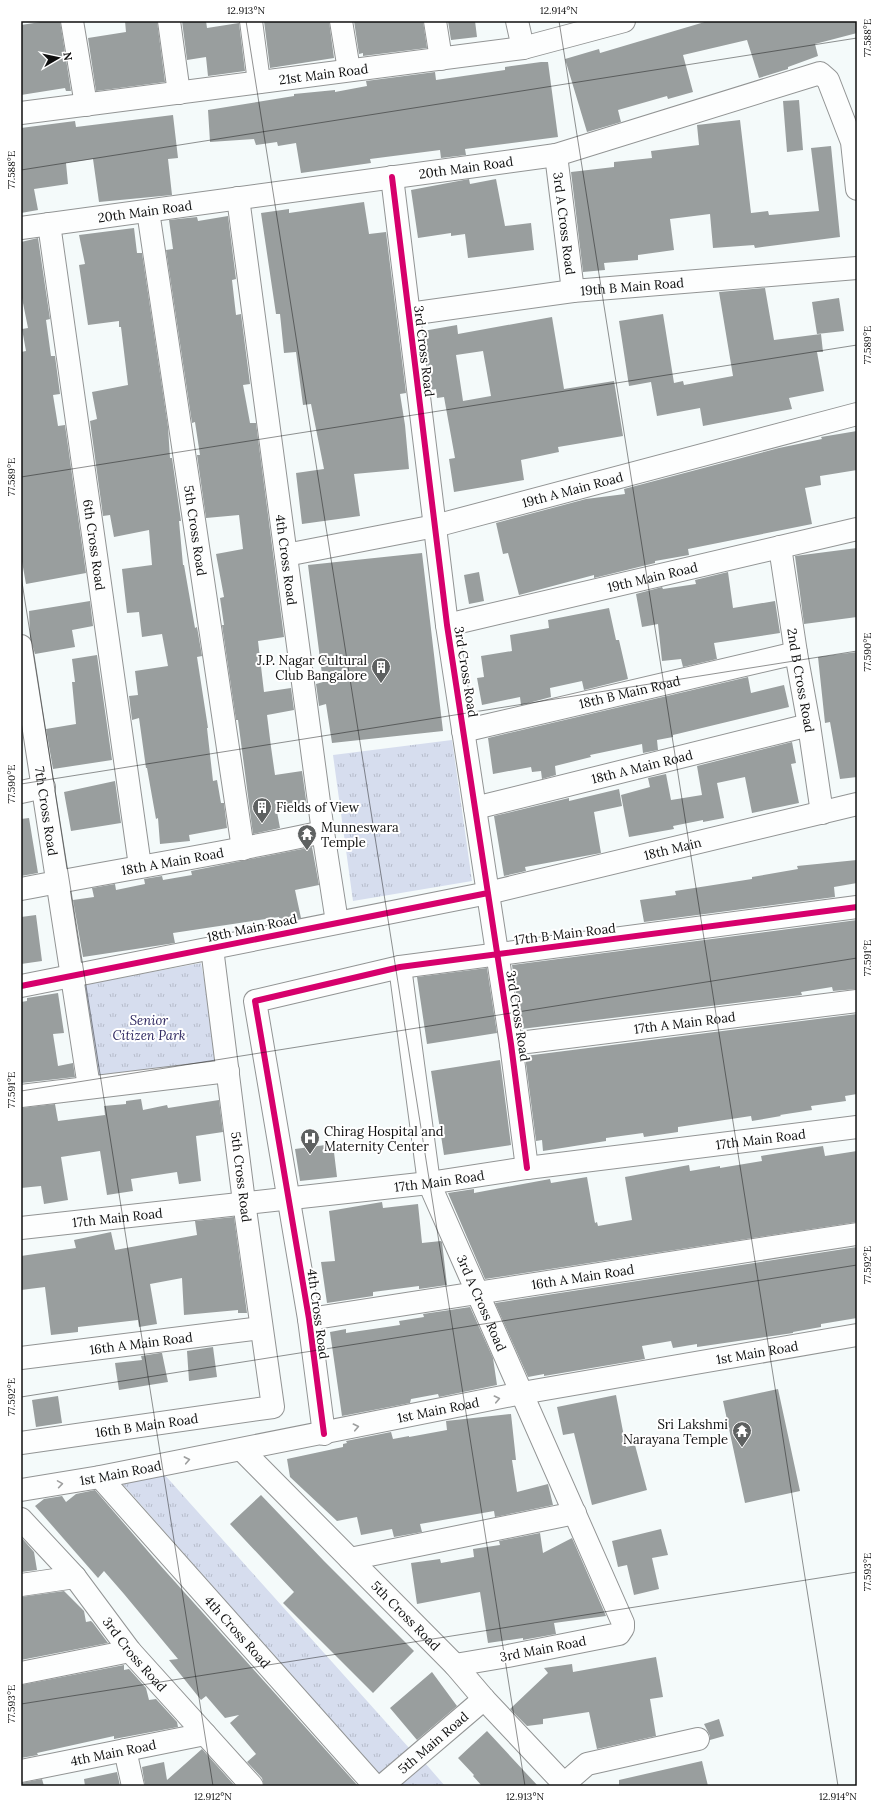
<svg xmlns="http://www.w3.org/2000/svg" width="878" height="1807" viewBox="0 0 878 1807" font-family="Lora,serif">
<defs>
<pattern id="grass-tufts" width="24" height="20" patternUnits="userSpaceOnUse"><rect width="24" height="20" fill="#d6ddee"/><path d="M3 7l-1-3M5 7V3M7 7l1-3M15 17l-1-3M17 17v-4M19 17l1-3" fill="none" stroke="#b6bccb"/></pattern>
</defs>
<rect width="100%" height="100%" fill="#f4fafa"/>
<path fill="url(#grass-tufts)" d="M452,740L472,881L353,901L333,755Z
M201,963L221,1070L96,1093L76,986Z
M163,1473L410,1749L380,1777L121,1482Z
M425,1763L445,1786H396Z"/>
<path fill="#999e9e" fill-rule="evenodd" d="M47,21H60L71,91H66L65,88L21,95V25Z
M125,21H157L165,82L96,91L88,38L126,32Z
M182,21H206L207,28L239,23L245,71L208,76L206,57L187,60Z
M264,21H329L334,58L270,68Z
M354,21H423L427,48L363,56V53L359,54Z
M448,21H475L477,37L451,40Z
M708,21H857V33L815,44L818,56L788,67V69L759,78L747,40L683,55L693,92L668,99L667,96L618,110L621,122L587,132L565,59L599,49L600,53Z
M541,62H548L558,137L465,149L466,155L441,158L440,150L370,159L371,163L301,173L296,143L278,146L277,142L256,145L254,139L210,142L208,110L257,102L294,96V94L335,90V92L367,86L366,81L435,72L436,80L505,70V67Z
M799,100L803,150L787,152L783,101Z
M173,115L178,158L168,159L172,195L99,202L93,159L66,163L68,184L34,189L38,210L21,213V128L75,121L76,127Z
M740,120L751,213L768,211L769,215L819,211L811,148L831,146L840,237L755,248L754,245L713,248L710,214L670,219L674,250L638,255V260L604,263L605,270L583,272L571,172L614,167V162L652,158L651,151L699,145L697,125Z
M469,179L470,184L496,179L505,226L531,223L534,250L468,258L465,234L451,236V233L418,238L411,190Z
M364,202L369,234L386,232L406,393L400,394L405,425L409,469L354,474L360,516L302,524L296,473L324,469L311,404L303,405L296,352L284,353L280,314H276L261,213L289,209V213Z
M228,216L236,279L232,280L236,315L241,314L250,384L243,385L250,423H256L284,637L258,641L264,692L291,688L294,710L267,715L271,747L275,775L302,771L307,807L277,812L280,828L253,834L238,720H236L222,625H224L220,598L224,597L216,554L243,549L239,515L206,518L197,455H200L195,422L192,423L166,250L173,249L169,220L197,217L198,221Z
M134,228L137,253H142L168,427L170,458H172L181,521H179L183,565H184L195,628L197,627L202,656L197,657L208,728H207L213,781L217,780L221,803H224L227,828L189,835L190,841L160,844L158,818L156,819L147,768H146L139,718L132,720L129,696L138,695L135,671L168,666L162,634L142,637L139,612L127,613L122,569L152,565L149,530L114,537L110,515L103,516L90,421L97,419L92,392L128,385L121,327H119V321L88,325L79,265L85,264L79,235Z
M38,238L50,319L46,320L51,356H55L60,394L53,395L58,426L65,425L86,573L26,584L21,556V352L26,351L22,329L28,328L21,293V242Z
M765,288L774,340L821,334L823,352H817L824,391L789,398L792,409L703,426L700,408L657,416L651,382L629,386L619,321L663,314L674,383L683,381L684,385L733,376L719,292Z
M839,298L844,331L817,334L812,302Z
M552,317L564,389L614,381L623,436L558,447L559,452L521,460L524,480L454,492L449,459L455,458L444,397L437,398L436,389L431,390L423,331L457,325L458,334ZM483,351L491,396L463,401L456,355Z
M857,431V470L820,476L821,485L805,488L812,524L688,549L689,555L655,561V563L594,578V575L519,595L508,553L503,554L496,523L586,499L625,494L624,489L779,448L822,439L821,437Z
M857,548V617L804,624L795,556Z
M422,553L443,731L332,743L326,704L319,706L316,684L323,682L308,565Z
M479,572L484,601L469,604L464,575Z
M728,572L733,608L775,601L780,633L714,643L717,659L683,667L681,659L662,661L658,624L642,627L636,594L662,587L663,589L696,584L695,580Z
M90,601L93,626L72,630L75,647L35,654L30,637L29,611Z
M609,608L616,640H619L628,679L584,690L582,681L550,688L551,697L521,705L520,697L482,705L477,678L484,677L481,656L512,651L510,635L549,628L548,620Z
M857,652V777L840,779L830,722L825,723L818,657Z
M97,655L112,760L53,769L46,729L76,724L72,682H75L72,659Z
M748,677L751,693L784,685L789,707L673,735V737L657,740L658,750L643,753L642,744L590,755L591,757L555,766L556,775L542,779L541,771L532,772L531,767L493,774L488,738Z
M792,742L796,763L791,764L799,803L752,813L745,777L717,783L724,818L703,822V820L673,826L674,829L629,837L621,795L650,787L648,778L666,774L671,800L702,795L697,766Z
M115,781L121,823L71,831L64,792Z
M619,789L622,806L594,812L601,853L525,867L526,871L504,876L494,816L569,798V801Z
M29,818L38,873L21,876V819Z
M312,847L319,885L295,890L301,918L280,922L279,917L173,933L175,943L83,957L73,900L94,897L92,888L115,884L116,890L145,884L144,879L162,876L163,880L192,875L191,871Z
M857,860V883L834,887L835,897L644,922L640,900L676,895L675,891L752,879V877L798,869L797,866Z
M36,915L42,961L21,964V917Z
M857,920V989L833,991L832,987L801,992L802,995L521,1029L512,965Z
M487,968L497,1033L427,1044L417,977Z
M58,993L64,1033L53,1034L58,1066L73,1063L75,1077L21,1083V1002L27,1001V998Z
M857,1014V1094L845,1096L846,1101L811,1106L812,1110L780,1115L781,1116L752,1121L751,1116L678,1127V1132L644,1137L643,1133L606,1138V1141L543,1151L542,1140L536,1141L525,1056Z
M500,1060L511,1145L444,1155L431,1071Z
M141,1099L143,1110L167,1105L168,1108L219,1100L223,1132L196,1136L201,1181L179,1184L177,1172L131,1179L133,1191L107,1195L100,1151L61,1157L68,1200L44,1204L41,1186L21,1188V1108L55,1104L58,1121L105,1115L104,1106L126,1104V1101Z
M333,1144L337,1177L300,1181L295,1149Z
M823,1146L825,1156L857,1151V1222L485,1279L448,1193L474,1189V1193L550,1179L551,1183L587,1177L595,1223L597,1222L598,1226L632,1220L625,1177L689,1165L690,1171L720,1166V1168L762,1161L761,1156Z
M382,1202L383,1208L418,1204L422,1243L441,1241L442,1242L447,1285L419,1289V1286L373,1292V1296L327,1303L321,1262L335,1261L329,1211Z
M234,1217L247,1313H238V1310L184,1315L182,1278L150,1284L157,1324L139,1327L138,1320L78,1327V1332L51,1335L45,1287L21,1290V1256L76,1248L74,1240L111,1232L115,1250L197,1235L195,1221Z
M857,1247V1318L821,1324V1327L793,1332V1333L697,1347V1344L673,1348L671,1341L642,1346L645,1359L544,1376V1374L528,1377L495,1303Z
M470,1307L493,1358L497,1385L439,1397L438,1394L411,1399L410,1403L342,1416L330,1332L346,1329V1333L400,1325L399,1321L424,1317L423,1314Z
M213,1347L217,1377L189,1381L187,1351Z
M160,1353H162L168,1382L119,1390L115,1363L142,1360L141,1356Z
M778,1389L800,1491L745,1503L723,1401Z
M616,1395L626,1447L635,1445L647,1490L592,1505L574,1433L563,1435L557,1407Z
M58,1396L62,1423L36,1427L32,1400Z
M511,1414L516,1460H512L517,1492L548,1484L553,1505L495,1517L494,1511L420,1524L422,1532L394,1537L392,1529L361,1535L357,1517L337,1521L290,1477L287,1459L343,1447V1444L347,1443L346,1441L391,1432L393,1439L409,1436V1437L447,1430L446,1421Z
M95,1490L159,1564L358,1786H264L262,1778L247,1762L256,1754L230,1723L239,1715L225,1718L206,1696L201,1700L169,1660L178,1659L124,1594L104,1571L98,1578L35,1506L44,1499L62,1496L66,1502L76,1494Z
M261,1495L324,1561L414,1651L373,1693L283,1603L294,1592L230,1524Z
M661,1529L668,1555L652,1558L659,1589L634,1595L627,1565L618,1567L612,1541Z
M540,1533L543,1553L572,1538L606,1616L554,1623L556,1634L528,1639L523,1640V1638L488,1643L480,1592L417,1604L411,1563L440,1559L441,1563L474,1557L473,1549L500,1545L499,1541Z
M21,1537L34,1552L37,1570L21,1572Z
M64,1591L84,1611L86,1622L91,1621L93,1623L108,1643L21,1660V1597Z
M656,1657L663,1697L650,1699L656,1736L597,1749L589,1712L543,1719V1724L527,1726L510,1709L548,1673L544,1668L572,1664L573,1672Z
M124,1665V1670L129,1669L146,1688L149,1700L156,1699L177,1722L178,1727L114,1739V1736L37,1753L38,1755L21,1758V1685Z
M432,1672L457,1706L417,1740L390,1708Z
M719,1719L724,1736L710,1740V1736L704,1724Z
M487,1731L538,1786H482L473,1776L474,1775L458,1758Z
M202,1749L235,1786H145L142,1767L164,1762L167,1780Z
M702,1761L708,1786H619V1780Z
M117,1772L120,1786H85L84,1779Z
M42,1779L44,1786H21V1783Z"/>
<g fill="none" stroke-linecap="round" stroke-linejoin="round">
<defs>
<g id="minor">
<path d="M72,21L86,105"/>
<path d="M169,21L179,93"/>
<path d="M251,21L259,82"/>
<path d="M341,21L349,70"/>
<path d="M435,21L441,59"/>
<path d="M517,21L523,48"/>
<path id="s1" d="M21,113L523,48L624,21"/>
<path id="s2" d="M556,155L573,291"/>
<path d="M392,177L447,625L511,1044L527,1168"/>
<path id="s3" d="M238,198L323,832L337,922"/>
<path id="s4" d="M148,211L243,849"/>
<path id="s5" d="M49,224L140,866"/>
<path id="s6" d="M21,228L556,155L820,73L828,80L852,142L857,189"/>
<path id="s7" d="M409,314L573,291L857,268"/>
<path id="s8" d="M780,547L796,653L809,725L822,813"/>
<path id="s9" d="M286,555L435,526L857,414"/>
<path id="s10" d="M447,625L857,529"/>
<path id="s11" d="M21,646L89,1087"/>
<path id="s12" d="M463,731L796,653"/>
<path d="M21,792L44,787"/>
<path id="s13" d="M475,808L809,725"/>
<path id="s14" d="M21,889C122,869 223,854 323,832"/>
<path id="s15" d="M400,967L429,1183L623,1623V1628L619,1634L508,1656L455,1665"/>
<path id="s16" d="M21,986L488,893L857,804"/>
<path id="s17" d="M511,1044L857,1001"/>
<path d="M21,1096L228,1071"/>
<path id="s18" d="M21,1228L429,1183L527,1168L857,1127"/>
<path id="s19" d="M309,1319L857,1234"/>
<path id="s20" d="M21,1358L261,1328"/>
<path d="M324,1434L309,1319L255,1001L400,967L857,907"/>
<path id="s21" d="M21,1443L273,1407L244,1202L212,948"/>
<path id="s22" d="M242,1450L455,1665L484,1699L566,1786"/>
<path id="s23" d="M100,1477L375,1786"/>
<path id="s24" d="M21,1490L100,1477L522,1393L857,1335"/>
<path id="s25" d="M21,1519L75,1577L130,1651L252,1786"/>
<path d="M350,1559L575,1513"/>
<path d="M21,1585L75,1577"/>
<path d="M21,1673L130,1651"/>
<path d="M125,1750L133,1786"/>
<path id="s26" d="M21,1771L205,1734"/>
<path d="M564,1784L587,1764L698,1739"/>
<path id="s27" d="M382,1786L484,1699"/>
</g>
</defs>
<use href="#minor" stroke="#929494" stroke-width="24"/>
<use href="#minor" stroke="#fdfefe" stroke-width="22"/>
<defs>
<path id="cycleway" d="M392,177L447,625L511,1044L527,1168
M21,986L488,893
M324,1434L309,1319L255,1001L400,967L857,907"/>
</defs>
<use href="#cycleway" stroke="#fff" stroke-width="8"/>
<use href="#cycleway" stroke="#d6006c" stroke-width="6"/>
</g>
<defs><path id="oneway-chevron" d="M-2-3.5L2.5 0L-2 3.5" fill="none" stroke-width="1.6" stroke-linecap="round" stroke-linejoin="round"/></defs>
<g stroke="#9d9e9e">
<use href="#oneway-chevron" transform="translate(497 1399) rotate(-12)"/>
<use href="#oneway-chevron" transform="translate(356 1427) rotate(-12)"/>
<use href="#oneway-chevron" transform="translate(187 1460) rotate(-11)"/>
<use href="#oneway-chevron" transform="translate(60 1484) rotate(-9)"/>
</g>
<path fill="none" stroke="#0e0e0e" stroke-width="1" stroke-opacity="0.45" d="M246,21L525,1786M559,21L838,1786M21,170L857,38M21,477L857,345M21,576L213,1786M21,784L857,651M21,1091L857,958M21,1397L857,1265M21,1704L857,1572"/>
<defs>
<symbol id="building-pin" viewBox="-11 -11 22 30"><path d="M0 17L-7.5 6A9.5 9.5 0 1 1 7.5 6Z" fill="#5e6161" stroke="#fff"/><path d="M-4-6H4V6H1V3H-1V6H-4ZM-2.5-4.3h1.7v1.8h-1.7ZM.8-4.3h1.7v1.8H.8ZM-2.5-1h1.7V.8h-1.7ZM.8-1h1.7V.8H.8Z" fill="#fff"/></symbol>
<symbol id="temple-pin" viewBox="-11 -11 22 30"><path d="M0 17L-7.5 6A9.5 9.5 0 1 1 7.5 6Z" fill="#5e6161" stroke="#fff"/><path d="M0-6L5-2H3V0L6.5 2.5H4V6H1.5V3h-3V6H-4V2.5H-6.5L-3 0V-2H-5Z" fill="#fff"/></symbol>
<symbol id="hospital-pin" viewBox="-11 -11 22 30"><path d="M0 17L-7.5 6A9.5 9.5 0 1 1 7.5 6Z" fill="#5e6161" stroke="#fff"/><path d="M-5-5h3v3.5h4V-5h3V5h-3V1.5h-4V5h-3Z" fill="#fff"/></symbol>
</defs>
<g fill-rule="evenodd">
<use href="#building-pin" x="370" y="656" width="22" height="30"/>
<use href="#building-pin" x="251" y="796" width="22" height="30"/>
<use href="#temple-pin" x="296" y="823" width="22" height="30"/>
<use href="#hospital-pin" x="299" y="1127" width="22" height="30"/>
<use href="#temple-pin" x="731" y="1420" width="22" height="30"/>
</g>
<g text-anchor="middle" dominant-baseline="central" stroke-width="4" stroke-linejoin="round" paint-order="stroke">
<g font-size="13" fill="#0e0e0e" stroke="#fff">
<text stroke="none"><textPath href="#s1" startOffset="305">21st Main Road</textPath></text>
<text stroke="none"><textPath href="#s6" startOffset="449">20th Main Road</textPath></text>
<text stroke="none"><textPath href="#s6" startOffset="125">20th Main Road</textPath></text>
<text stroke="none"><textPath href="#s2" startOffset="69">3rd A Cross Road</textPath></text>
<text stroke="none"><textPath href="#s7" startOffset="225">19th B Main Road</textPath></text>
<text transform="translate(424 351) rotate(83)">3rd Cross Road</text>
<text stroke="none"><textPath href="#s9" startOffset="294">19th A Main Road</textPath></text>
<text stroke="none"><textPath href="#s4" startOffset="323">5th Cross Road</textPath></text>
<text stroke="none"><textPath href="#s5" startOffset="324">6th Cross Road</textPath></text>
<text stroke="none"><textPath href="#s3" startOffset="365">4th Cross Road</textPath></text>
<text stroke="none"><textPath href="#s10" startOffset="211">19th Main Road</textPath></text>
<text transform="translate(466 672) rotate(81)">3rd Cross Road</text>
<text stroke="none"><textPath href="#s8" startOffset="135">2nd B Cross Road</textPath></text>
<text stroke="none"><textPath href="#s12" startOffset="171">18th B Main Road</textPath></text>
<text stroke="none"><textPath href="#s13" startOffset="172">18th A Main Road</textPath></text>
<text stroke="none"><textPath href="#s11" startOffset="167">7th Cross Road</textPath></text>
<text stroke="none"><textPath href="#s16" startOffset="666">18th Main</textPath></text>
<text stroke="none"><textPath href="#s14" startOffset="154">18th A Main Road</textPath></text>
<text transform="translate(252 928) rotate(-12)">18th Main Road</text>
<text transform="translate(565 934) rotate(-7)">17th B Main Road</text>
<text transform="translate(518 1016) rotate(81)">3rd Cross Road</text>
<text stroke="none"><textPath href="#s17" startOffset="175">17th A Main Road</textPath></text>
<text stroke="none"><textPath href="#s18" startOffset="745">17th Main Road</textPath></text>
<text transform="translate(241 1177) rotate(83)">5th Cross Road</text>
<text stroke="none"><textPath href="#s18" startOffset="421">17th Main Road</textPath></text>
<text stroke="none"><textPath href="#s18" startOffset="97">17th Main Road</textPath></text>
<text stroke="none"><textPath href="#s19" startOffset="277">16th A Main Road</textPath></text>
<text stroke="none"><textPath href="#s15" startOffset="349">3rd A Cross Road</textPath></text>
<text transform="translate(318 1314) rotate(82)">4th Cross Road</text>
<text stroke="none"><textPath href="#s20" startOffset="121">16th A Main Road</textPath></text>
<text stroke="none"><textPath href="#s24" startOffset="749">1st Main Road</textPath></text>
<text stroke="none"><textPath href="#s24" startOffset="425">1st Main Road</textPath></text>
<text stroke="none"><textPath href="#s21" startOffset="127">16th B Main Road</textPath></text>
<text stroke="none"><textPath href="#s24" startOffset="101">1st Main Road</textPath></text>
<text stroke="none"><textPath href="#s22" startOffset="233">5th Cross Road</textPath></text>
<text stroke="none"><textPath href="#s23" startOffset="207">4th Cross Road</textPath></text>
<text transform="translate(543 1649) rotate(-11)">3rd Main Road</text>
<text stroke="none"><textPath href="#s25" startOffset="177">3rd Cross Road</textPath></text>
<text stroke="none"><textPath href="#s27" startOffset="67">5th Main Road</textPath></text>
<text stroke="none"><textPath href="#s26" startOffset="94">4th Main Road</textPath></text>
</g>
<g font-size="13" fill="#0e0e0e" stroke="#fff" text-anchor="start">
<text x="367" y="660" text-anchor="end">J.P. Nagar Cultural<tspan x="367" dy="15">Club Bangalore</tspan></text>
<text x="276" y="807">Fields of View</text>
<text x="321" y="827">Munneswara<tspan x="321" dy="15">Temple</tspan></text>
<text x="324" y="1131">Chirag Hospital and<tspan x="324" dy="15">Maternity Center</tspan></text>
<text x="728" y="1424" text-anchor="end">Sri Lakshmi<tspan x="728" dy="15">Narayana Temple</tspan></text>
</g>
<g font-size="13" font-style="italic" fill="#2d265f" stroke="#fff">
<text x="149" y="1020">Senior<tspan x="149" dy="15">Citizen Park</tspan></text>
</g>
</g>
<rect width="878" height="1807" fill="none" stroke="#ffffff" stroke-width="44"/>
<g transform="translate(58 58) rotate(81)" stroke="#ffffff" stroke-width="3" paint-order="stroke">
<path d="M0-3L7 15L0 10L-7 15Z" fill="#0e0e0e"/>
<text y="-6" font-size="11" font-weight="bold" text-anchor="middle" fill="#0e0e0e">N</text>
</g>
<rect x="22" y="22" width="834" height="1763" fill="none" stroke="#0e0e0e" stroke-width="1.5"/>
<g font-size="10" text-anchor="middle" fill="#0e0e0e">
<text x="246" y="14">12.913°N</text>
<text x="559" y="14">12.914°N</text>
<text transform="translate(867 38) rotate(-90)" y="4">77.588°E</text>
<text transform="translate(11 170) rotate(-90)" y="4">77.588°E</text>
<text transform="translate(867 345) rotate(-90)" y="4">77.589°E</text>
<text transform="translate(11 477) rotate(-90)" y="4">77.589°E</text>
<text transform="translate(867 652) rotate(-90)" y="4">77.590°E</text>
<text transform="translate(11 784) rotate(-90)" y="4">77.590°E</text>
<text transform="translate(867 958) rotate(-90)" y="4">77.591°E</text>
<text transform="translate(11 1090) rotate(-90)" y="4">77.591°E</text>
<text transform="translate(867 1265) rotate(-90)" y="4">77.592°E</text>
<text transform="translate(11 1397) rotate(-90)" y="4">77.592°E</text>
<text transform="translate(867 1572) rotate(-90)" y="4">77.593°E</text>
<text transform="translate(11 1704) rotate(-90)" y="4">77.593°E</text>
<text x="213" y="1800">12.912°N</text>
<text x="525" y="1800">12.913°N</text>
<text x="838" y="1800">12.914°N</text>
</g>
</svg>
